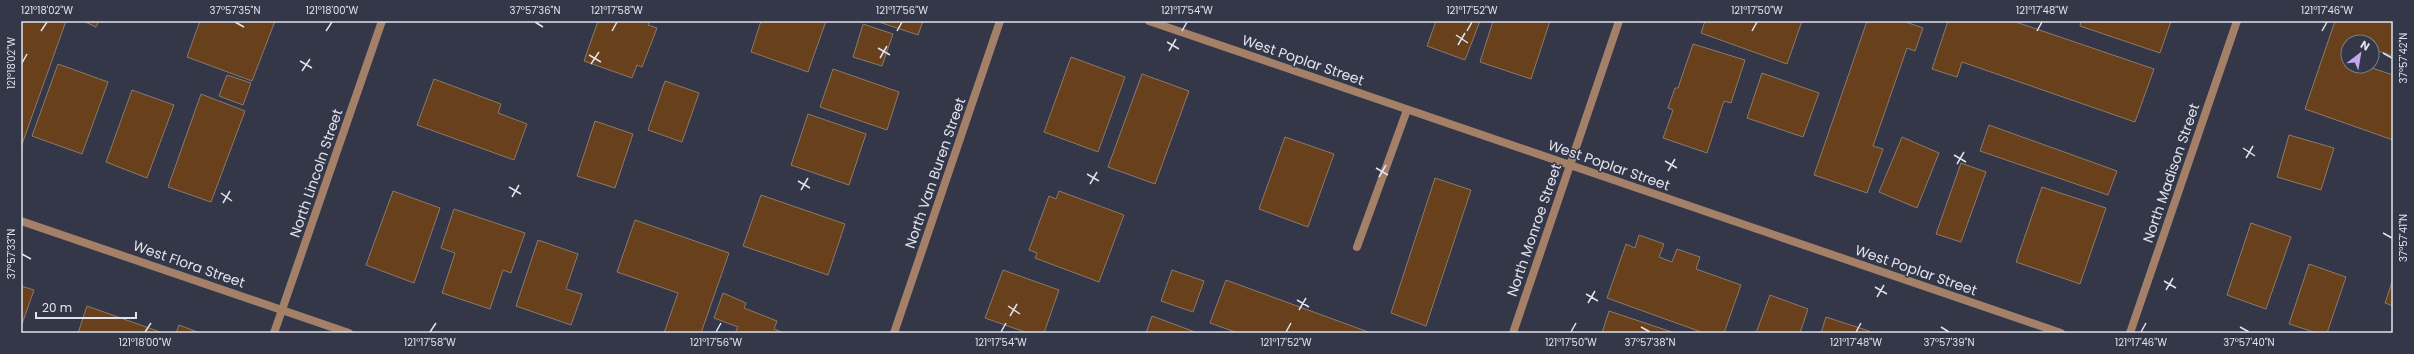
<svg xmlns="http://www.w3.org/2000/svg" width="2414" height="354" viewBox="0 0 2414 354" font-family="Poppins,sans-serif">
<rect width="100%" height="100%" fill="#333748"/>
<path fill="#68411c" stroke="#8b796b" d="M21,21H66L21,147Z
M83,21H99L96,27Z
M200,21H275L252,81L187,57Z
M598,21H650L648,25L657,28L642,67L637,65L632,78L584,61Z
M761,21H826L808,72L751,52Z
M876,21H923L918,35Z
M1436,21H1480L1465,60L1427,46Z
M1493,21H1550L1531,79L1480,62Z
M1705,21H1802L1787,64L1701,33Z
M1867,21H1903L1923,28L1915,51L1907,48L1873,146L1883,149L1867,193L1814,175Z
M1948,21H2013L2154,69L2135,122L1962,62L1957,77L1932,69Z
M2081,21H2171L2160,53L2080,26Z
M2335,21H2393V56L2372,49V42H2348V66H2366L2393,75V140L2305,109Z
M863,24L893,34L882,66L853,57Z
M1693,44L1745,60L1731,103L1724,101L1707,153L1663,138L1673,110L1668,108L1675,88H1678Z
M1071,57L1125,77L1098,152L1044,132Z
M58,64L108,82L82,154L32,136Z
M833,69L899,92L887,130L820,107Z
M1762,73L1819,93L1803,137L1747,118Z
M1142,74L1189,91L1155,184L1108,167Z
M227,75L251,83L243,105L219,96Z
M434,79L501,104L498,113L527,124L514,160L417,125Z
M665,81L699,93L682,142L648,130Z
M132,90L174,105L147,178L106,162Z
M201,94L245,111L211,202L168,187Z
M808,114L866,134L849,185L791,165Z
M595,121L633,134L615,188L577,176Z
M1989,125L2117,171L2108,195L1980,151Z
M2289,135L2334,148L2321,190L2277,177Z
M1285,137L1334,154L1308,227L1259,209Z
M1902,137L1939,153L1917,208L1879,192Z
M1961,163L1986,172L1961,242L1936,234Z
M1435,178L1471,190L1426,326L1391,313Z
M2042,187L2106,208L2080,284L2016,262Z
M393,191L440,208L414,283L366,265Z
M1059,191L1124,215L1099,282L1035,258L1037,253L1029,250L1049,196L1056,199Z
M761,195L845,224L828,275L743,246Z
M454,209L525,233L511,273L503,270L490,309L442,293L455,253L441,248Z
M635,220L729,253L701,333H664L678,293L617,272Z
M2251,223L2291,237L2266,309L2227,295Z
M1639,235L1664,244L1659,257L1672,262L1677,249L1700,257L1696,269L1741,285L1724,333H1704L1607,298L1626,244L1635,248Z
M538,240L578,254L566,289L582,294L571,325L516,306Z
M2309,264L2346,277L2327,333H2317L2289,324Z
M1003,270L1059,290L1044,333H1028L985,318Z
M1172,270L1204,281L1193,312L1161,301Z
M2393,279V306L2385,303Z
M1226,280L1371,333H1238L1210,323Z
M21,286L34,290L21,327Z
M723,293L746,303L744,308L777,321L774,329L784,333H735L738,327L714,318Z
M1770,295L1808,309L1800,333H1756Z
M87,306L163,333H78Z
M1609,311L1675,333H1602Z
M1152,316L1195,332L1194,333H1146Z
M1826,317L1869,331V333H1821Z
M179,325L200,333H176Z"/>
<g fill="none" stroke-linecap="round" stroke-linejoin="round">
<path stroke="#a48068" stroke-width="8" d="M1357,247L1407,110"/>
<path stroke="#a48068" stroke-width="8" d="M1149,21L2061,333
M21,221L349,333
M274,333L382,21
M894,333L1000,21
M1513,333L1619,21"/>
<path stroke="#a48068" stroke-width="8" d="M2130,333L2237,21"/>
</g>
<path fill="none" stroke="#e0e3ee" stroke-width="1.5" d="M235,22L244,27M535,22L543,27M41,31L47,22M326,31L332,22M612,31L617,22M897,31L902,22M1182,31L1187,22M1467,31L1472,22M1752,31L1757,22M2037,31L2042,22M2322,31L2327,22M1456,35L1468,43M1167,42L1179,49M1458,45L1465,33M878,48L890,55M1169,51L1176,39M2383,53L2392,58M589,55L601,62M880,58L887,46M300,61L312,68M22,63L27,54M591,64L599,52M302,71L310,59M2243,148L2255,156M1954,155L1966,162M2246,158L2253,146M1665,161L1677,168M1957,164L1964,152M1376,168L1388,175M1668,171L1675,159M1087,174L1099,181M1379,177L1386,165M798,181L810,188M1090,184L1097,172M509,187L521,194M801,190L808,178M221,193L232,201M512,197L519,185M223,203L230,191M2383,233L2392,238M22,254L31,259M2164,281L2176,288M1875,287L1887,294M2166,290L2173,278M1586,294L1598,301M1877,297L1884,285M1297,300L1309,307M1588,303L1595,291M1008,306L1020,314M1299,310L1306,298M1010,316L1017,304M1641,327L1650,332M1941,327L1949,332M2240,327L2249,332M145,332L151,323M430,332L436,323M716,332L721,323M1001,332L1006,323M1286,332L1291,323M1571,332L1576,323M1856,332L1861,323M2141,332L2146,323"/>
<g text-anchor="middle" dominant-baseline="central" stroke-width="3" stroke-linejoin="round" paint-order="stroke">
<g font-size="14" fill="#e0e3ee" stroke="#333748">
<text transform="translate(1303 60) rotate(19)">West Poplar Street</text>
<text transform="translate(1609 165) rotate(19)">West Poplar Street</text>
<text transform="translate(316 173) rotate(-71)">North Lincoln Street</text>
<text transform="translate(935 173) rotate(-71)">North Van Buren Street</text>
<text transform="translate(2171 173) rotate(-71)">North Madison Street</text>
<text transform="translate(1534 230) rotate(-71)">North Monroe Street</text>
<text transform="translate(189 264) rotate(19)">West Flora Street</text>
<text transform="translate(1916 270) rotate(19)">West Poplar Street</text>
</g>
</g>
<rect width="2414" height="354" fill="none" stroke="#333748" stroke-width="44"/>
<g transform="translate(2360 54) rotate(31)"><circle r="19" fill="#333748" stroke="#787c8a"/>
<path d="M0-3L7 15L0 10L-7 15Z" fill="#c5a7f1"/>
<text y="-6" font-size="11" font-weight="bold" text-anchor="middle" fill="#e0e3ee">N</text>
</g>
<path d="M36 312v6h100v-6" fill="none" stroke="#e0e3ee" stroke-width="2"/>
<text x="42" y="312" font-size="12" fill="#e0e3ee" stroke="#333748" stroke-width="3" paint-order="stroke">20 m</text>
<rect x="22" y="22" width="2370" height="310" fill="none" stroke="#e0e3ee" stroke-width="1.5"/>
<g font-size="10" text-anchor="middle" fill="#e0e3ee">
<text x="47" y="14">121°18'02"W</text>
<text x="235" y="14">37°57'35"N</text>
<text x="332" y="14">121°18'00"W</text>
<text x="535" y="14">37°57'36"N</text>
<text x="617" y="14">121°17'58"W</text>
<text x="902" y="14">121°17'56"W</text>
<text x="1187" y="14">121°17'54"W</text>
<text x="1472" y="14">121°17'52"W</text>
<text x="1757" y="14">121°17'50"W</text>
<text x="2042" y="14">121°17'48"W</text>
<text x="2327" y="14">121°17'46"W</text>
<text transform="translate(2403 58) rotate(-90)" y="4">37°57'42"N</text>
<text transform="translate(11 63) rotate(-90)" y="4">121°18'02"W</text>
<text transform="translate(2403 238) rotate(-90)" y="4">37°57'41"N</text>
<text transform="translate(11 254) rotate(-90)" y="4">37°57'33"N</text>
<text x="145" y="346">121°18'00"W</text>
<text x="430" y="346">121°17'58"W</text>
<text x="716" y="346">121°17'56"W</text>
<text x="1001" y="346">121°17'54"W</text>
<text x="1286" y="346">121°17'52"W</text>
<text x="1571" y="346">121°17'50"W</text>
<text x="1650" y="346">37°57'38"N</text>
<text x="1856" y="346">121°17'48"W</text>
<text x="1949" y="346">37°57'39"N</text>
<text x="2141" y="346">121°17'46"W</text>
<text x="2249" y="346">37°57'40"N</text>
</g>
</svg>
